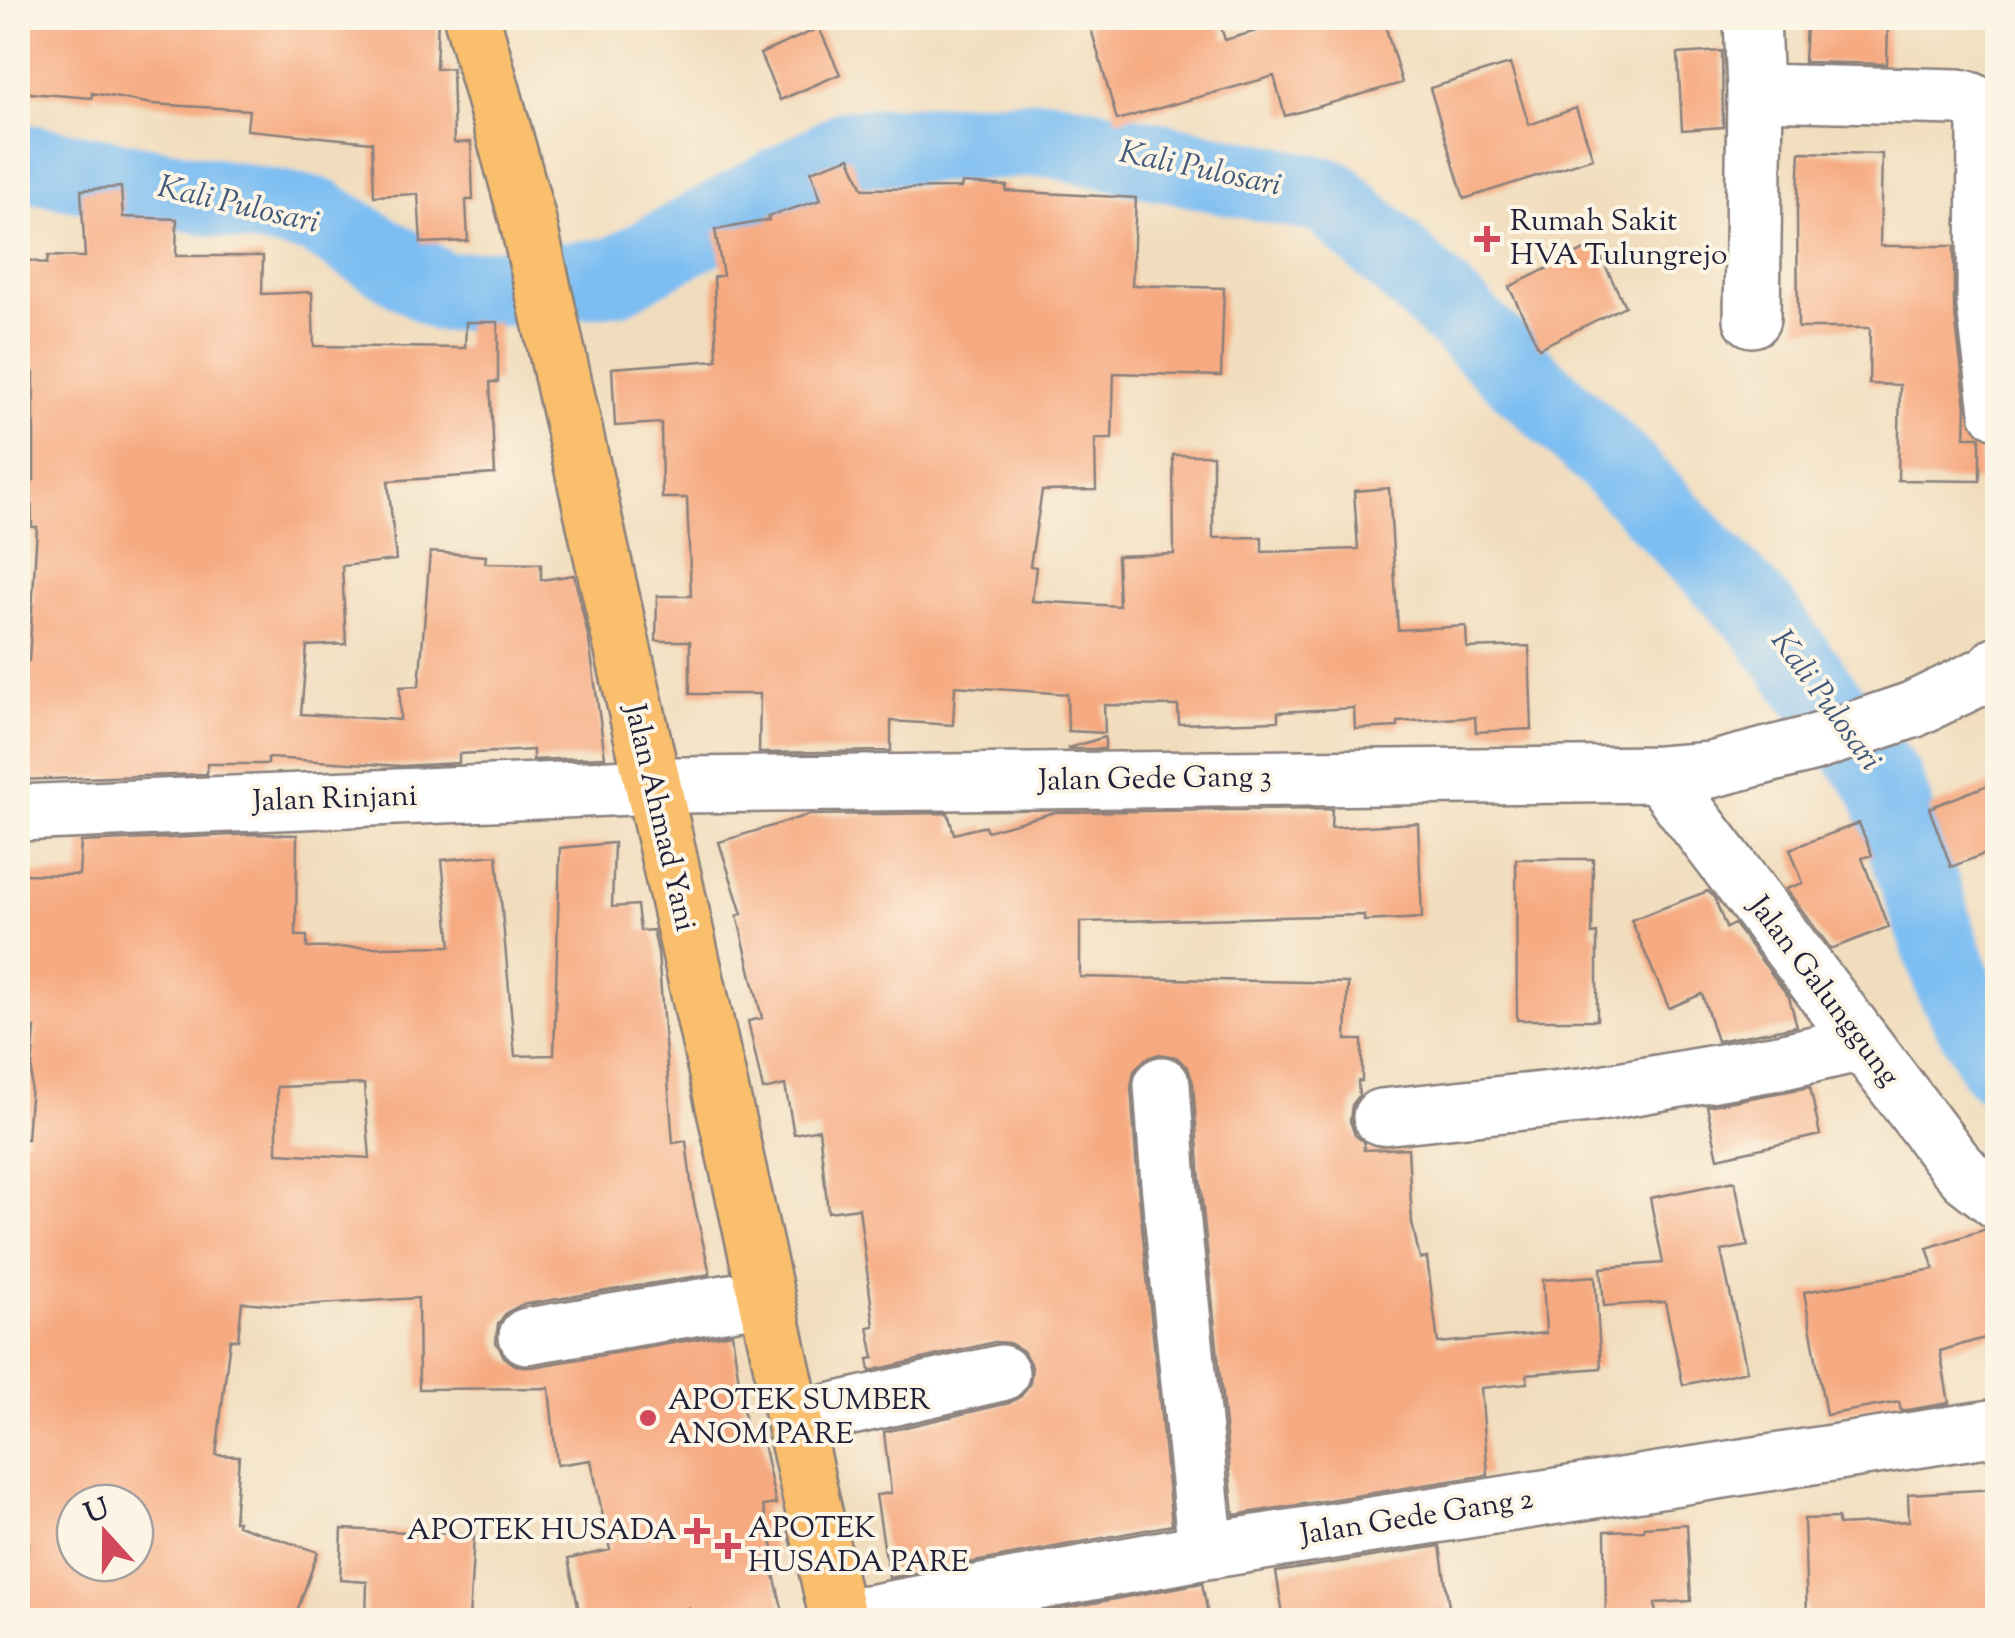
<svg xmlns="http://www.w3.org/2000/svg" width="2015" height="1638" viewBox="0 0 2015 1638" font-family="'Sorts Mill Goudy',serif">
<rect width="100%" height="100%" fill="#fcf5e5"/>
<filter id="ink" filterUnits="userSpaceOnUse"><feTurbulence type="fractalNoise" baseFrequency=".01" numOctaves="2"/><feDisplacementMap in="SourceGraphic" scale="20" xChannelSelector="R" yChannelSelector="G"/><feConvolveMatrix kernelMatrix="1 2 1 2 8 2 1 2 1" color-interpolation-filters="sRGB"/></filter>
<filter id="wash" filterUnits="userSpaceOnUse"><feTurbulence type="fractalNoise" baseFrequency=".0048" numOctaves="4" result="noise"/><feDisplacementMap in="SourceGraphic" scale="40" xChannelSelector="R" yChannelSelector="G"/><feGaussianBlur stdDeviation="2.25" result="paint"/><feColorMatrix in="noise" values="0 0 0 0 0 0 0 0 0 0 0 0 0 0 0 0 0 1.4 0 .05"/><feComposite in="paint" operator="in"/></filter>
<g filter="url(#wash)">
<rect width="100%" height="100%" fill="#f1ddbd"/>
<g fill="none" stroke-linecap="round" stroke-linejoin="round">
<path stroke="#7dbef2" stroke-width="78" d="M18,161L316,216L444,293L616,276L850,148L1050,138L1330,197L1616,465L1762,617L1885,783L1955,987L1998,1065"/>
</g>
<g id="blocks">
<path fill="#f6aa81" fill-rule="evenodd" d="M18,18H438L436,69L452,68L454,143L471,142L473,200H466L468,241L421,243L418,194L374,196L372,142L247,130L249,110L152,104L92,93V98L18,92Z
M1088,18H1218L1225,40L1302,18H1383L1402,83L1285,116L1274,76L1117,120Z
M1806,25L1888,26L1887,64L1804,62Z
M819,28L840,74L780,100L760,54Z
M1722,51L1723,127L1682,130L1678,54Z
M1510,64L1529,125L1576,108L1593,158L1464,199L1430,88Z
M1800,152L1882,154L1880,246H1954V306L1966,407L1965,437H1980V481L1898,480L1900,385L1869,384L1870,328H1798L1797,212Z
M850,157L863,189L961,188L962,183L1007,186L1006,191L1136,198L1132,285L1224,288L1221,376L1114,373L1112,439H1095L1096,490L1042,491L1030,566L1036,567L1032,601L1119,606L1117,556L1174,554L1173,455H1213V538L1262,537V552L1358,549L1354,491L1389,488L1398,630L1466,626L1467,648L1529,646L1532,729L1476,732L1475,717L1398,722V727L1355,729L1354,708L1278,712V721L1179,724L1178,706L1104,705L1105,733L1068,731L1067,694L955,686L953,725L891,721V751L759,753L760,694H690V641H656L657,596H691L687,498H662L661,423L615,426L612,368L717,360L714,277L723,275L715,230L769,220L768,216L821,200L811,171Z
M121,187L123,217L177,219L176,256H263L262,294L312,292L314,346L465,348L466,322H498V382H490L495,474L388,481L396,560L342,566L346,644L307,646L301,714L400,720V687L419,686L430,552L486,556L485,563L541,564V580L574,575L589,640L605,757L533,760V750L459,754V763L401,766L268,758V764H207V774L18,780V660L29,661L37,527H32L31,480H34V373L18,370V258L47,264L48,256L85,257L81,190Z
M1595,245L1625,306L1539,348L1509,287Z
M1105,737V749H1068V748Z
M1998,781V849L1951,867L1929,808Z
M1332,809L1331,828L1418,823L1422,918L1364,921V915L1080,922V977L1348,983L1346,1040H1362V1081H1358L1359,1096L1352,1105L1350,1121L1355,1135L1364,1142V1150L1408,1148L1412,1223L1420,1259L1427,1258L1438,1343L1546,1333L1543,1280L1595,1276L1601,1368L1527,1374V1383L1481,1388L1488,1475L1234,1515L1200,1180L1193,1083L1188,1068L1176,1057L1159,1054L1145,1059L1134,1071L1131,1087L1138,1186L1172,1525L889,1578L876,1495L891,1493L884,1432L1009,1403L1021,1396L1030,1383L1032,1367L1023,1351L1009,1343L995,1342L870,1371L868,1359L874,1358L868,1327L874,1326L859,1208L828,1212L819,1129L794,1134L785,1085L763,1090L748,1021L762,1018L737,915L742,914L719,842L808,815L948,813L954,834L985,826L987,831L1055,812Z
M1859,823L1872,855L1862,858L1888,927L1831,949L1786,889L1803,883L1790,849Z
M256,834L297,835L296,936H307V948L451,946L442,860L497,855L515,1056L554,1055L560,848L614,843L612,907L637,905L640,931L653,930L658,953L673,1143L686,1141L693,1198L710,1274L521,1305L506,1313L498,1324L496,1342L504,1357L515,1365L532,1367L732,1333L747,1437L761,1434L776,1504L763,1506L775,1557L770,1558L785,1620H691L689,1608L630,1620H581L568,1559L610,1550L591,1460L557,1465L549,1388L419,1389L418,1298L286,1306L242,1302L238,1340L230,1339L216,1455L239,1456L234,1521H238L237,1525L318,1552L294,1620H18V1598L29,1543L18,1542V1139H27L35,1028H18V874L79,875L81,842ZM364,1084L370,1158L277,1153V1087ZM75,1503H135V1563H75Z
M1516,859H1593L1592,934L1597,933V1020H1517Z
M1708,891L1715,899L1726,928L1734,924L1789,997L1797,1026L1717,1041L1702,994L1669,1008L1631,920Z
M1810,1087L1820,1135L1718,1158L1707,1106Z
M1735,1181L1748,1246L1721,1251L1747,1371L1683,1385L1665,1302L1604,1306L1601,1268L1663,1263L1650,1198Z
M1986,1229L1998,1232V1334L1940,1351L1949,1403L1901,1411L1899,1402L1826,1415L1804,1292L1934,1269L1927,1248Z
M1998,1489V1620H1850L1849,1616L1807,1618L1804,1519L1838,1518V1525L1909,1521L1908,1494Z
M1687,1524L1691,1601L1655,1603L1656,1620H1606L1605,1531L1644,1530V1527Z
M342,1529L474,1535L469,1620H366L367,1582L340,1580Z
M1440,1546L1451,1620H1284L1276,1572Z
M1202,1583L1209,1620H1001Z"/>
</g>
</g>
<g filter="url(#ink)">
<use href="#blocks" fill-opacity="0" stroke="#8a807c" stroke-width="2.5"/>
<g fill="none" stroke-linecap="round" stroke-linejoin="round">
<defs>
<path id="minor" d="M1752,18L1755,92L1958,97C1977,100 1981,105 1986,124L1985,306L1998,411
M1752,319L1755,92
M1659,774L1952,1160L1967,1177L1998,1201
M18,813L680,785L1659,774L1711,770L1811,744L1912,710L1989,673L1998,664
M1162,1085L1169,1183L1206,1551
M1381,1117L1589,1095L1784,1061L1862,1043
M527,1336L766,1296
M794,1420L1001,1373
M837,1616L874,1612L1206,1551L1998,1427"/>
<path id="major" d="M472,18L527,217L838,1620"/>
</defs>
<use href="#minor" stroke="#8a807c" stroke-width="60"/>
<use href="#major" stroke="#8a807c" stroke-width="60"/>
<use href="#minor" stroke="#fff" stroke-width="55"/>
<use href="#major" stroke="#f9bf6c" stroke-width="55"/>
</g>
</g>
<g fill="#d1495b" stroke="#fcf5e5" stroke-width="4">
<path d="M1482 224h10v10h10v10h-10v10h-10v-10h-10v-10h10z"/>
<circle cx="648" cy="1418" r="10"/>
<path d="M692 1516h10v10h10v10h-10v10h-10v-10h-10v-10h10z"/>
<path d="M723 1531h10v10h10v10h-10v10h-10v-10h-10v-10h10z"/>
</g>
<g text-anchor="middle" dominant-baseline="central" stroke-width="8" stroke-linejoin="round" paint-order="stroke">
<g font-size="30" fill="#22223b" stroke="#fcf5e5" text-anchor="start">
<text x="1510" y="222">Rumah Sakit<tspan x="1510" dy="34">HVA Tulungrejo</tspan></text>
<text x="668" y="1401">APOTEK SUMBER<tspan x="668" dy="34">ANOM PARE</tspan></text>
<text x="748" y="1529">APOTEK<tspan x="748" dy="34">HUSADA PARE</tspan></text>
<text x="677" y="1531" text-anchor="end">APOTEK HUSADA</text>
</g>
<g font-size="30" fill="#22223b" stroke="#fcf5e5">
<text transform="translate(1155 780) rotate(-1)">Jalan Gede Gang 3</text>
<text transform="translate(335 800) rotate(-2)">Jalan Rinjani</text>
<text transform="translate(659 818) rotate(77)">Jalan Ahmad Yani</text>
<text transform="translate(1823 992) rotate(53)">Jalan Galunggung</text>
<text transform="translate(1417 1518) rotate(-9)">Jalan Gede Gang 2</text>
</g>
<g font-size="32" font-style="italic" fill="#42597b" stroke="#fcf5e5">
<text transform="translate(1200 170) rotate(12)">Kali Pulosari</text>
<text transform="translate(238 206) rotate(13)">Kali Pulosari</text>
<text transform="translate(1825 701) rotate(54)">Kali Pulosari</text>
</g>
</g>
<rect width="2015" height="1638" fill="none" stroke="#fcf5e5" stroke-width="60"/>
<g transform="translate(105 1533) rotate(339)"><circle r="48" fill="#fcf5e5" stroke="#a5a1a1" stroke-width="2.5"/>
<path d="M0-8L18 38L0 25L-18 38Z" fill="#d1495b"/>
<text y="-15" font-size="28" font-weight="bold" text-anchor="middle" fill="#22223b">U</text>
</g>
</svg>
